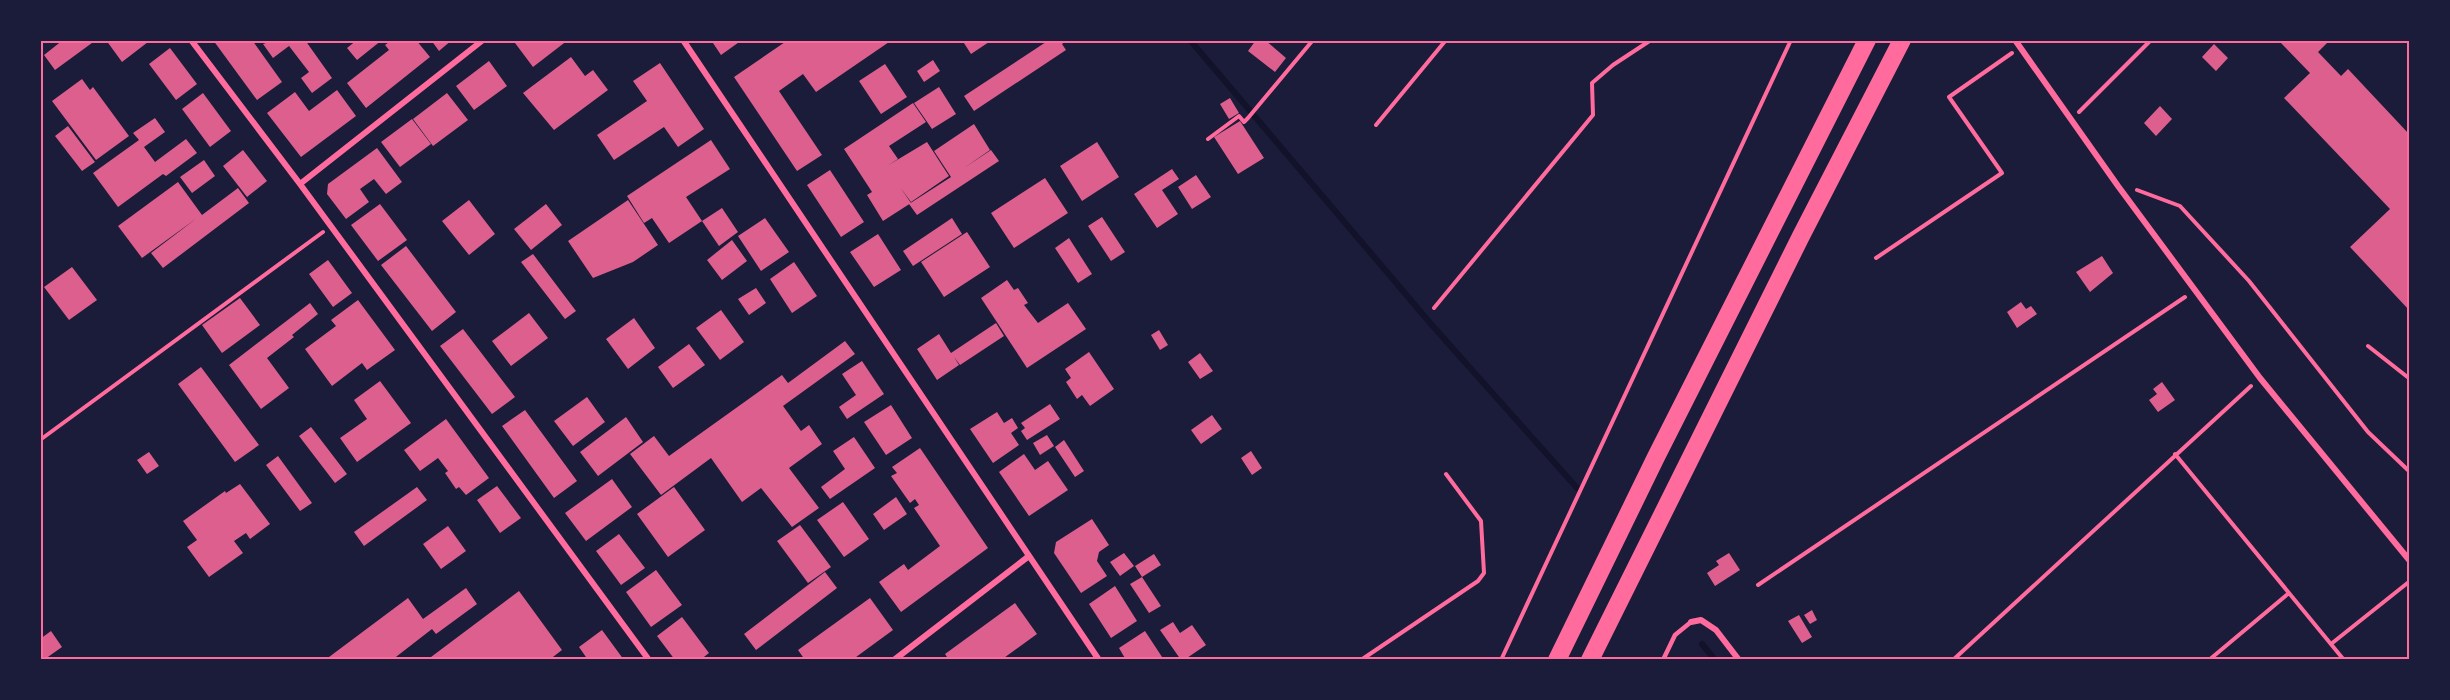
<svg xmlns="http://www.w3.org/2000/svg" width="2450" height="700" viewBox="0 0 2450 700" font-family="'Noto Serif',serif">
<rect width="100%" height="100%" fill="#1b1b3a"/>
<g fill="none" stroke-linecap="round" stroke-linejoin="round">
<path stroke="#12122b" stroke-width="6" d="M1190,40L1431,324L1577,488
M1702,644L1715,660"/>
</g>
<path fill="#dd5f8e" d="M63,40H96L55,70L44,55Z
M106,40H147L148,42L122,62Z
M213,40H252L282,82L257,100Z
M264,40H305L332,78L312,93L301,78L309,72L289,46L273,58L263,44L266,43Z
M357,40H382L357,60L347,48Z
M392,40L398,42L416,40L430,57L366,108L347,83L389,50L385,45Z
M431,40H452L439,51Z
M518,40H568L533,67L515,43Z
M711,40H742L721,55Z
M788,40H892L816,92L803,74L779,91L822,155L797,171L734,77Z
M962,40H992L971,54Z
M1045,40H1067L1062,44L1066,50L974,111L964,96L1046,42Z
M1256,40H1265L1286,58L1275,72L1248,51Z
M2281,40H2330L2318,52L2341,76L2348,69L2409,134V310L2350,247L2390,209L2284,98L2310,73L2280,42Z
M2214,44L2228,58L2216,71L2202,57Z
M170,48L197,84L176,100L149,64Z
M571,57L585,76L593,70L608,90L554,130L523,93Z
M933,60L940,71L924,82L917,71Z
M489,61L507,86L474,110L456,86Z
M660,63L704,129L678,147L664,127L614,160L597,135L647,101L633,81Z
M885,64L907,97L881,114L859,81Z
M82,79L90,90L93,87L129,136L96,160L52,101Z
M939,87L956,114L932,129L914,103Z
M337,90L356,116L301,157L267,113L295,92L309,111Z
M203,93L231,131L210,147L182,109Z
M447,93L468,120L433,146L413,119Z
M1230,98L1239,113L1229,119L1220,104Z
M913,103L926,122L889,146L898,159L887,166L927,142L949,176L911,202L900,187L911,203L883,221L867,195L872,192L844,149Z
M2160,106L2172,119L2156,136L2144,123Z
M155,118L165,132L144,147L155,162L186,139L197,153L166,176L163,174L118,207L93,173L139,140L133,133Z
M412,119L431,144L400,167L381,142Z
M1240,121L1264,158L1238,174L1214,137Z
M974,124L990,150L964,168L991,150L999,161L917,215L909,204L951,177L934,151Z
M68,126L95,162L82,171L55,136Z
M711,140L730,169L686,197L702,221L669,243L652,218L644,223L627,196Z
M1097,142L1119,177L1082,201L1060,166Z
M377,148L402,182L386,194L374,179L360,189L369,202L346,219L327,194L328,184Z
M243,150L267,181L247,197L223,166Z
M204,160L215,176L192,193L180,177Z
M1172,169L1179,179L1162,190L1178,214L1157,228L1134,194Z
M830,170L864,222L841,237L807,185Z
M1196,175L1211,197L1192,209L1178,187Z
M1045,178L1068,213L1014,248L991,213Z
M178,182L202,215L238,188L249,203L163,268L151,253L197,218L142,258L118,226Z
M469,200L495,234L469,255L442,221Z
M628,200L658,245L633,262L593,278L568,241Z
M380,204L407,240L378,261L351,225Z
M546,204L562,225L531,250L514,229Z
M722,208L738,232L719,246L702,221Z
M1102,217L1125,252L1111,261L1088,226Z
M765,218L789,252L761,271L738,236Z
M952,218L962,234L913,266L903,251Z
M967,232L990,267L944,297L921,262Z
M878,234L901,270L874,287L850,252Z
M1069,238L1092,274L1078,283L1055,248Z
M732,240L747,261L722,280L707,260Z
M406,246L456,312L432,331L381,265Z
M533,254L576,311L565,319L521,262Z
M2102,256L2113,273L2090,292L2076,272Z
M328,260L352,293L333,307L309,274Z
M794,262L817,296L792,313L770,279Z
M72,267L97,300L69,320L44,287Z
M1007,280L1014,290L1018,288L1028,303L1024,305L1038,323L1068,303L1086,329L1027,368L981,298Z
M756,288L766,303L749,315L738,299Z
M240,298L260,325L222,353L202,325Z
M358,300L395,350L367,370L362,363L332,386L305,349L336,326L331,320Z
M2021,302L2026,309L2031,306L2037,314L2017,328L2007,312Z
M310,303L318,314L292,335L294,337L267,358L289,388L261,409L229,365Z
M721,310L744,342L720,360L696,328Z
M529,313L548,338L511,366L492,341Z
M634,318L655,348L628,369L606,339Z
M996,323L1004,336L960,365L954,357L959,365L937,380L917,349L939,334L951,353Z
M463,329L515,397L492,414L440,346Z
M1159,330L1168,345L1160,350L1151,335Z
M845,341L855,354L783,406L801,431L809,425L822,444L789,468L819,508L792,527L761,488L742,502L711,458L661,495L630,454L654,436L669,456L782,375L788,383Z
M689,344L705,365L673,388L658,367Z
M1089,352L1114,389L1090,406L1082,395L1077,399L1066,382L1071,378L1065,369Z
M1200,353L1213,371L1200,379L1188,362Z
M862,361L884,394L847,419L839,407L856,395L842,374Z
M201,367L259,445L235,462L178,384Z
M380,381L411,423L357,462L340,438L367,419L354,400Z
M2162,382L2175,400L2158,412L2149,400L2157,394L2153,389Z
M587,397L605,422L573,446L554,421Z
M1050,404L1060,419L1027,440L1021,431L1025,428L1021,423Z
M891,405L912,438L886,455L864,422Z
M525,410L577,481L554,498L502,426Z
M997,412L1004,423L1012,418L1018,428L1011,433L1019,445L993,463L970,429Z
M1212,415L1222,429L1201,444L1191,430Z
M626,417L643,442L598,476L580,452Z
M446,419L489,478L466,495L459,487L456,489L445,473L448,471L438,458L420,471L404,450Z
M311,427L347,474L335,483L299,436Z
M1047,435L1054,446L1040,455L1033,443Z
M854,437L875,468L830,499L821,487L845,469L833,451Z
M1064,440L1084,471L1075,477L1055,447Z
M920,448L988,548L901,612L879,582L904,564L908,570L940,546L914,508L919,505L915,499L910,503L891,476L897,473L892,467Z
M1251,451L1262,468L1252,475L1241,458Z
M149,452L159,466L147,474L137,460Z
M1024,454L1035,470L1048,461L1068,490L1029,516L999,472Z
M278,456L312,503L300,511L266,465Z
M612,479L632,507L586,541L565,513Z
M240,484L270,524L250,539L246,533L234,541L243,553L209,577L187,547L197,540L183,521L225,491L226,493Z
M497,486L521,518L500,533L477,500Z
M417,487L427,500L364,546L354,532Z
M674,487L705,530L668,557L637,514Z
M896,497L907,514L884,530L873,514Z
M843,502L869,539L844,557L817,520Z
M1092,519L1109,545L1099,552L1097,561L1107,576L1081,593L1054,553L1056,542Z
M800,525L831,567L808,583L777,541Z
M448,526L466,551L441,569L423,544Z
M619,534L645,568L621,585L596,551Z
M1124,553L1134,566L1120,576L1110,562Z
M1729,553L1740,570L1715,586L1707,573L1719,565L1716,561Z
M1154,554L1161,565L1142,577L1135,566Z
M656,570L682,605L651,627L626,592Z
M825,572L837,588L756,650L744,634Z
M1142,577L1161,606L1149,613L1130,584Z
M1115,586L1137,621L1111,638L1089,604Z
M466,588L477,604L436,634L432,629L392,660H325L408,598L423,619Z
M519,591L562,650L549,660H427Z
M870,598L893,630L852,660H805L798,650Z
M1015,603L1037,634L1001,660H949L945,654Z
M1812,610L1817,620L1810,624L1804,615Z
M1799,615L1812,637L1802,643L1788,621Z
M682,617L709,653L700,660H675L657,636Z
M1173,622L1180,633L1192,625L1206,645L1184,660H1181L1160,630Z
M602,630L624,660H588L579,647Z
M51,631L62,647L45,659L40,653V639Z
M1145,631L1164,660H1126L1119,648Z"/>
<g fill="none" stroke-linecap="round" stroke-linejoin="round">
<path stroke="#ff6b9d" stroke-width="4" d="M2079,112L2151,40
M1376,125L1446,40
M1208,139L1239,116L1244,122L1248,118L1313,40
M2137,190L2180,206L2249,281L2368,432L2410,472
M1876,258L2002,173L1949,97L2012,53
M1434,308L1593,115L1592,83L1613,65L1651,40
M2368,346L2410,379
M40,440L323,232
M2175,454L2344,660
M1758,585L2185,297
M2331,644L2410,581
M1361,660L1478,581L1484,573L1481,521L1446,474
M1501,660L1791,40
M1953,660L2251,386
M2209,660L2289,593"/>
<path stroke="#ff6b9d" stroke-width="4.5" d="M1663,660L1675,635L1691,622"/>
<path stroke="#ff6b9d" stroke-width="6" d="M191,40L300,184L649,660
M683,40L1099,660
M2015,40L2118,186L2260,378L2410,561
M300,184L483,40
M1691,622L1701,620L1716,630L1739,660
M894,660L1029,556"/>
<path stroke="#ff6b9d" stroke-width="18" d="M1557,660L1656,457L1867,40
M1590,660L1801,236L1902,40"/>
</g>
<rect width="2450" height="700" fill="none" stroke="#1b1b3a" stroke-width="84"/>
<rect x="42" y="42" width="2366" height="616" fill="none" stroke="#ff6b9d" stroke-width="2"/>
</svg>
